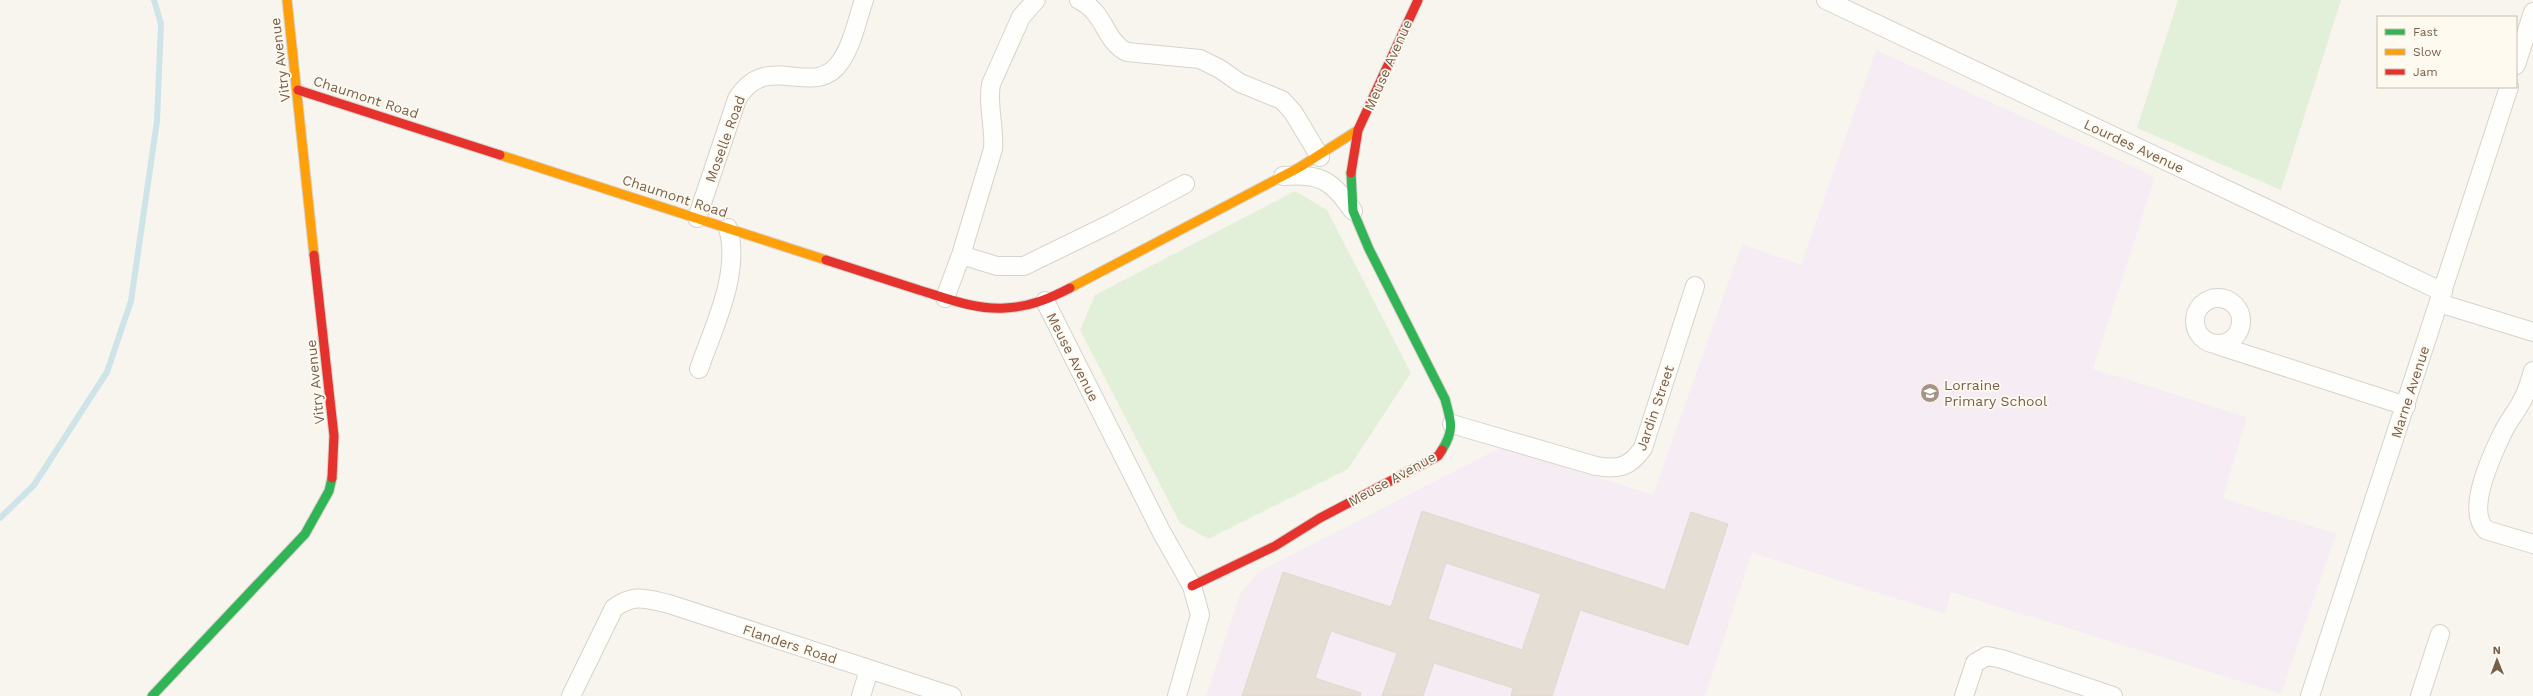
<svg xmlns="http://www.w3.org/2000/svg" width="2533" height="696" viewBox="0 0 2533 696" font-family="'Work Sans',sans-serif">
<rect width="100%" height="100%" fill="#f8f5ee"/>
<path fill="#f6ecf4" d="M1876,50L2155,177L2093,369L2247,417L2223,498L2336,534L2281,694L1951,592L1945,614L1752,553L1705,696H1206L1240,594L1258,572L1502,447L1653,495L1742,244L1801,265Z"/>
<path fill="#e3f0d9" d="M2178,0H2341L2281,190L2137,128Z
M1295,191L1327,210L1411,373L1348,469L1208,539L1180,523L1080,330L1095,295Z"/>
<g fill="none" stroke-linecap="round" stroke-linejoin="round">
<path stroke="#cfe4e9" stroke-width="6" d="M0,518L34,485L107,372L131,301L157,121L161,24L154,0"/>
</g>
<path fill="#e5ded5" stroke="#e1d9d0" fill-rule="evenodd" d="M1422,511L1665,590L1691,512L1728,524L1688,645L1580,610L1552,696H1511L1513,688L1434,663L1423,696H1382L1397,653L1331,631L1315,678L1361,693L1360,696H1242L1283,572L1391,607ZM1446,563L1541,594L1522,650L1428,619Z"/>
<g fill="none" stroke-linecap="round" stroke-linejoin="round">
<defs>
<path id="street" d="M1079,0C1106,13 1104,41 1127,52L1200,59L1220,69L1240,83L1282,100L1293,112L1320,157
M1826,0L2443,292
M2516,65L2533,12
M1283,176C1320,173 1332,180 1353,211
M697,218L737,99C768,48 814,102 841,61C853,43 857,20 864,0
M961,255L997,266H1024L1112,223L1185,184
M2195 321a23 23 0 1 1 46 0a23 23 0 1 1-46 0Z
M945,298L961,255L993,149C995,127 987,105 991,84L1021,17L1036,0
M1045,301L1162,533L1192,586L1200,615L1177,696
M2439,303L2533,332
M2217,345L2406,406
M699,369C714,326 741,273 728,228
M2533,371C2531,378 2529,385 2526,392C2521,406 2510,418 2503,432C2492,455 2465,510 2486,530L2533,544
M1452,424L1596,466C1619,470 1630,467 1643,448L1695,286
M571,696L614,608C635,593 646,599 669,604L952,696
M861,696L869,670
M1964,696L1975,663L1987,656L2002,659L2113,696
M2310,696L2509,87
M2420,696L2440,634"/>
<path id="fast" d="M1351,173L1353,211L1369,249L1445,399C1451,422 1455,429 1442,450
M152,696L305,534L329,491L332,478"/>
<path id="slow" d="M287,0L314,255
M500,155L826,260
M1070,288L1300,167L1358,130"/>
<path id="jam" d="M298,90L500,155
M1351,173L1358,130L1418,0
M314,255L334,436L332,478
M826,260C857,270 888,280 919,290C946,298 975,310 1005,308C1029,307 1049,299 1070,288
M1192,586L1275,546L1320,518L1438,456L1442,450"/>
</defs>
<use href="#street" stroke="#d7d2cc" stroke-width="20"/>
<use href="#fast" stroke="#d8d2cb" stroke-width="11"/>
<use href="#slow" stroke="#d8d2cb" stroke-width="11"/>
<use href="#jam" stroke="#d8d2cb" stroke-width="11"/>
<use href="#street" stroke="#fefefc" stroke-width="18"/>
<use href="#fast" stroke="#30b455" stroke-width="9"/>
<use href="#slow" stroke="#ff9f0a" stroke-width="9"/>
<use href="#jam" stroke="#e5322d" stroke-width="9"/>
</g>
<defs>
<symbol id="school-disc" viewBox="-11 -11 22 22"><circle r="9.5" fill="#a59485" stroke="#fffaf0"/><path d="M0-5L7-2L0 1L-7-2ZM-4 1L0 2.5L4 1V4Q0 6-4 4Z" fill="#fff"/></symbol>
</defs>
<g fill-rule="evenodd">
<use href="#school-disc" x="1919" y="382" width="22" height="22"/>
</g>
<g text-anchor="middle" dominant-baseline="central" stroke-width="3.5" stroke-linejoin="round" paint-order="stroke">
<g font-size="14" fill="#785f4c" stroke="#fffaf0">
<text transform="translate(280 60) rotate(-97)">Vitry Avenue</text>
<text transform="translate(1388 65) rotate(-66)">Meuse Avenue</text>
<text transform="translate(366 97) rotate(18)">Chaumont Road</text>
<text transform="translate(725 139) rotate(-70)">Moselle Road</text>
<text transform="translate(2134 146) rotate(25)">Lourdes Avenue</text>
<text transform="translate(675 196) rotate(18)">Chaumont Road</text>
<text transform="translate(1073 357) rotate(63)">Meuse Avenue</text>
<text transform="translate(315 382) rotate(-96)">Vitry Avenue</text>
<text transform="translate(2410 392) rotate(-72)">Marne Avenue</text>
<text transform="translate(1655 408) rotate(-71)">Jardin Street</text>
<text transform="translate(1392 479) rotate(-29)">Meuse Avenue</text>
<text transform="translate(790 644) rotate(18)">Flanders Road</text>
</g>
<g font-size="14" fill="#785f4c" stroke="#fffaf0" text-anchor="start">
<text x="1944" y="385">Lorraine<tspan x="1944" dy="16">Primary School</tspan></text>
</g>
</g>
<rect x="2377" y="16" width="140" height="72" fill="#fffaf0" stroke="#c9bcae"/>
<rect x="2385" y="29" width="20" height="6" fill="#30b455" stroke="#c9bcae"/>
<text x="2413" y="36" font-size="12" fill="#785f4c">Fast</text>
<rect x="2385" y="49" width="20" height="6" fill="#ff9f0a" stroke="#c9bcae"/>
<text x="2413" y="56" font-size="12" fill="#785f4c">Slow</text>
<rect x="2385" y="69" width="20" height="6" fill="#e5322d" stroke="#c9bcae"/>
<text x="2413" y="76" font-size="12" fill="#785f4c">Jam</text>
<g transform="translate(2497 660) rotate(359)" stroke="#fffaf0" stroke-width="3" paint-order="stroke">
<path d="M0-3L7 15L0 10L-7 15Z" fill="#785f4c"/>
<text y="-6" font-size="11" font-weight="bold" text-anchor="middle" fill="#785f4c">N</text>
</g>
</svg>
